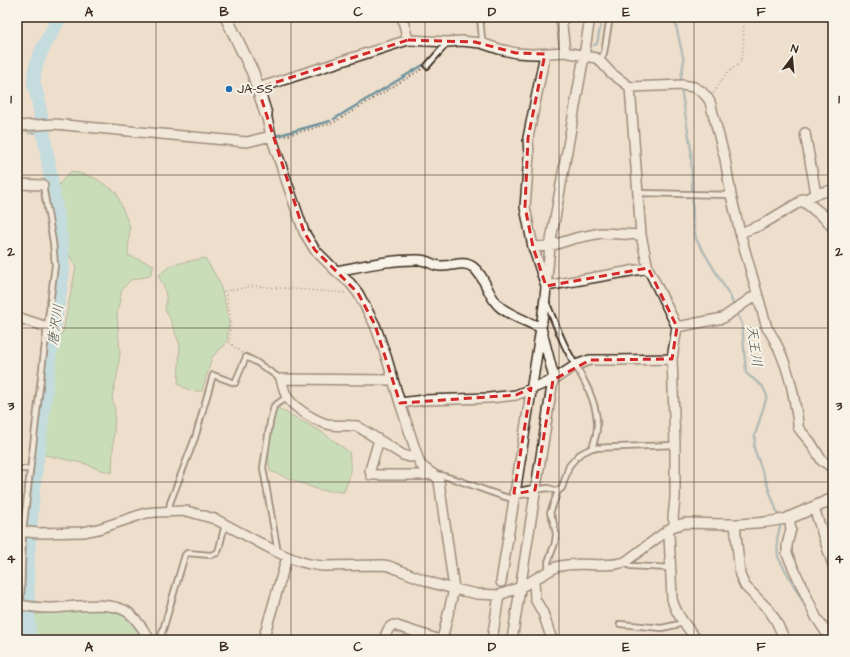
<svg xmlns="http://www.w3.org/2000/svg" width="850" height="657" viewBox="0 0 850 657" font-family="'Architects Daughter','Klee One',sans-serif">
<rect width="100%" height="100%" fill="#eedfcc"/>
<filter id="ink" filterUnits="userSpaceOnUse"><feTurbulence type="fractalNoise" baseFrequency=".025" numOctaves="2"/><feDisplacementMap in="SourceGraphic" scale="8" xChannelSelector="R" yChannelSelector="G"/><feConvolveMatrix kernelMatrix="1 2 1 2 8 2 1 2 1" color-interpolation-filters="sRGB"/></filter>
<g filter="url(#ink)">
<path fill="#9edba3" stroke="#6c8260" d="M71,171L95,178L116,192L130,227L128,255L154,265L150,276L130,280L122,290L117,313L120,353L118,371L112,398L115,410L112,473L98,469L86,464L41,454L44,404L50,353L63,331L76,267L60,240L54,200L60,183Z
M205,258L219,281L225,302L229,320L227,340L225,345L212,357L202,391C193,392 185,389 178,384L180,345L174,330L170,318L165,310C168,297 165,286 158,276L171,265Z
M276,407L322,432L349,452C352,469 350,477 344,492L319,490L270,471L268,453Z
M93,607C103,609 124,611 130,617C136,624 140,632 144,640H28L29,616L60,609Z"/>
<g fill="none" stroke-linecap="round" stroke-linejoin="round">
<path stroke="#6e939d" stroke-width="2.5" d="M674,17L684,61L680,83
M594,45L597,44L602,17
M681,88L691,150L693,221L696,239L730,296L742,324L746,373L763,387L767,396L755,435L754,448L781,523L777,539L778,557L812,618
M334,119L423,65
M29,133L48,132
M276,136L330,121"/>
<path stroke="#90d9f1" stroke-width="14" d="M29,640L27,567L33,492L51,347L63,272L61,240L38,99C37,94 35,89 34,84C32,61 50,36 60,17"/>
<defs>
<path id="service" d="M480,17L482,39L481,43
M600,61L604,53L610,17
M427,66L448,42
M639,193L731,195
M546,301C552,316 558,331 565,346C577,370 595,393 597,421C598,431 595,440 592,448L580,454L575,459L569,466L562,488L558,491L550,513L553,520L556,534L555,543L548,562L549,571
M592,448L675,445
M17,469H30
M435,474C462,479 487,493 513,499
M535,490L548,488L558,491
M169,511L170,503L195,438L213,375L235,383L246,357L256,362L281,379
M277,552V547L263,468L270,422L274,406L287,397
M625,562L630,566L671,568
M19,605L21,600L23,531L47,327L55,265L53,242L43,185
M620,624L662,628L684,623
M160,640L185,555L187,553L211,555L217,553L219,549L225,524"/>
<path id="minor" d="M402,17L408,40
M561,17L565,52
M545,54L528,138L529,156L525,207L533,247L546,286L648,268
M630,87L641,235L648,268L677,327L672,359L675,445V498L673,518L675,525
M258,88L408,40L448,42L461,41L481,43L499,49L516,53L533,54L565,52L596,58L600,61L611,73L630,87L683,85L688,86L694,87L701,91L707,97L710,102L725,159L731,195L740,233L767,328C772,334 774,340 778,347C790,373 794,395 798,423V427L800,430L811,443L822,461L826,463L831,467H833
M266,114L271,136L304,232L315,250L336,271L350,283L358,293L375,325L386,356L400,403L420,464C426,471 435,473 439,481L454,589L442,640
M17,126L54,124L247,142L271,136
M805,133L816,194
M17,184L43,185
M740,233L761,225L803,200L819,193L833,190
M533,247L550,246L576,238L601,233L641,235
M336,271C363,266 392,259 420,260C428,260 433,266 440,266C452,267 462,260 473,267C485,276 487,294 498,305C506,314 529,322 541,328L501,582
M17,317L47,327
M677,327L723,318L757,294
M393,380L281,379C283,384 284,392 287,397C295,409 318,423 332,425C340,426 349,425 357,426L403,455L410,457L417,456
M400,403L424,400L489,398L516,395L553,380L576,365L590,360H618L672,359
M379,440L370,470L371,475H423L433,474
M514,493H520L535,490
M814,508L833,565
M735,524L740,575L745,586L769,610L776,621L785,640
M667,530L669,534L672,599C676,615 688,628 697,640
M17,531L39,533L83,532L98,529L146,513L156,512L187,511L215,519L277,552C291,559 307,565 323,566L383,565L389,566L432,583L454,589L477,594L499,595L521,587L556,567C580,560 602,569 625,562L672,527L685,523C720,524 755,526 789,518L791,529L787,545V554L816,617L831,640
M534,580L535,599L543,613L552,640
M17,604C28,607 39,608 51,608C72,607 112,600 129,613C138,620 144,631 150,640
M263,640L287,557
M384,640C386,634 388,626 394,625L440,640
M492,640L499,595
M512,640L553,380V374L541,328L545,298L550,246L584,56L590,17"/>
<path id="tertiary" d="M226,17L253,73L266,114
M803,200L828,220L833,227
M789,518L833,499"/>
</defs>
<use href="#service" stroke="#3b2a1e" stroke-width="8"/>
<use href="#minor" stroke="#3b2a1e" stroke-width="12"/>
<use href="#tertiary" stroke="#3b2a1e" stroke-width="14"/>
<path stroke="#3b2a1e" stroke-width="1.5" stroke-dasharray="1 3" stroke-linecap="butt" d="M714,93C719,84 723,76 731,70C734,67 738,66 740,62C745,53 743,27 744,17
M281,137L333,123L422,69
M242,353L229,342C232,323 230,309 225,291L255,286L346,293"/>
<use href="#service" stroke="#f7f3e8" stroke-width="4.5"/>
<use href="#minor" stroke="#f7f3e8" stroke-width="9"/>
<use href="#tertiary" stroke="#f7f3e8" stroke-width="11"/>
</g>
</g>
<path d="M0 0H850V657H0ZM408,40L475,42L516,53L545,54L528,138L525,207L533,247L546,286L648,268L677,327L672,359L590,360L553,380L535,490L520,493H514L531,388L516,395L400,403L375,325L358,293L315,250L304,232L258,88Z" fill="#eedfcc" fill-opacity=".55" fill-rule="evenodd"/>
<path fill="none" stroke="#d62828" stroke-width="3" stroke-dasharray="8 5" stroke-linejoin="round" d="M408,40L475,42L516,53L545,54L528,138L525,207L533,247L546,286L648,268L677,327L672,359L590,360L553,380L535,490L520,493H514L531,388L516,395L400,403L375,325L358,293L315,250L304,232L258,88Z"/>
<path fill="none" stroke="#3b2a1e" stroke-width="1" stroke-opacity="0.55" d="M156,17V640M291,17V640M425,17V640M559,17V640M694,17V640M17,175H833M17,328H833M17,482H833"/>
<circle fill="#1f6fb2" stroke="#f7f3e8" stroke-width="1.5" cx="229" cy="89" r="4"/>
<g text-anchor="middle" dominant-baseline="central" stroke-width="4" stroke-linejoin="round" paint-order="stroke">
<g font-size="13" fill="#3b2a1e" stroke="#f7f3e8" text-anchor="start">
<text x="237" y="89">JA-SS</text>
</g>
<g font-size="14" font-style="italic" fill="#505653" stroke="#f7f3e8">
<text transform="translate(56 325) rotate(-82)">唐沢川</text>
<text transform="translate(754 346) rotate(82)">天王川</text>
</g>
</g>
<rect width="850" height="657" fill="none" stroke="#f7f3e8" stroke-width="44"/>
<g transform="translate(792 58) rotate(16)" stroke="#f7f3e8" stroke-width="3" paint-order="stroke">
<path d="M0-3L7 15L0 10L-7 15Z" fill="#3b2a1e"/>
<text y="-6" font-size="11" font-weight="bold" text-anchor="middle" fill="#3b2a1e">N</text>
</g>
<rect x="22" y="22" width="806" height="613" fill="none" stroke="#3b2a1e" stroke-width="1.5"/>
<g font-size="13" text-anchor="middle" font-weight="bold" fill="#3b2a1e">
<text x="89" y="16">A</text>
<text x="224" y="16">B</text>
<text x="358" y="16">C</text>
<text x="492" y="16">D</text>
<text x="626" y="16">E</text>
<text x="761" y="16">F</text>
<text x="11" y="103">1</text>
<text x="839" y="103">1</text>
<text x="11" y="256">2</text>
<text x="839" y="256">2</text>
<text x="11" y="410">3</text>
<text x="839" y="410">3</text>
<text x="11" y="563">4</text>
<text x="839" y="563">4</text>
<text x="89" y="651">A</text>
<text x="224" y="651">B</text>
<text x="358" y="651">C</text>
<text x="492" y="651">D</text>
<text x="626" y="651">E</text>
<text x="761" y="651">F</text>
</g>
</svg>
